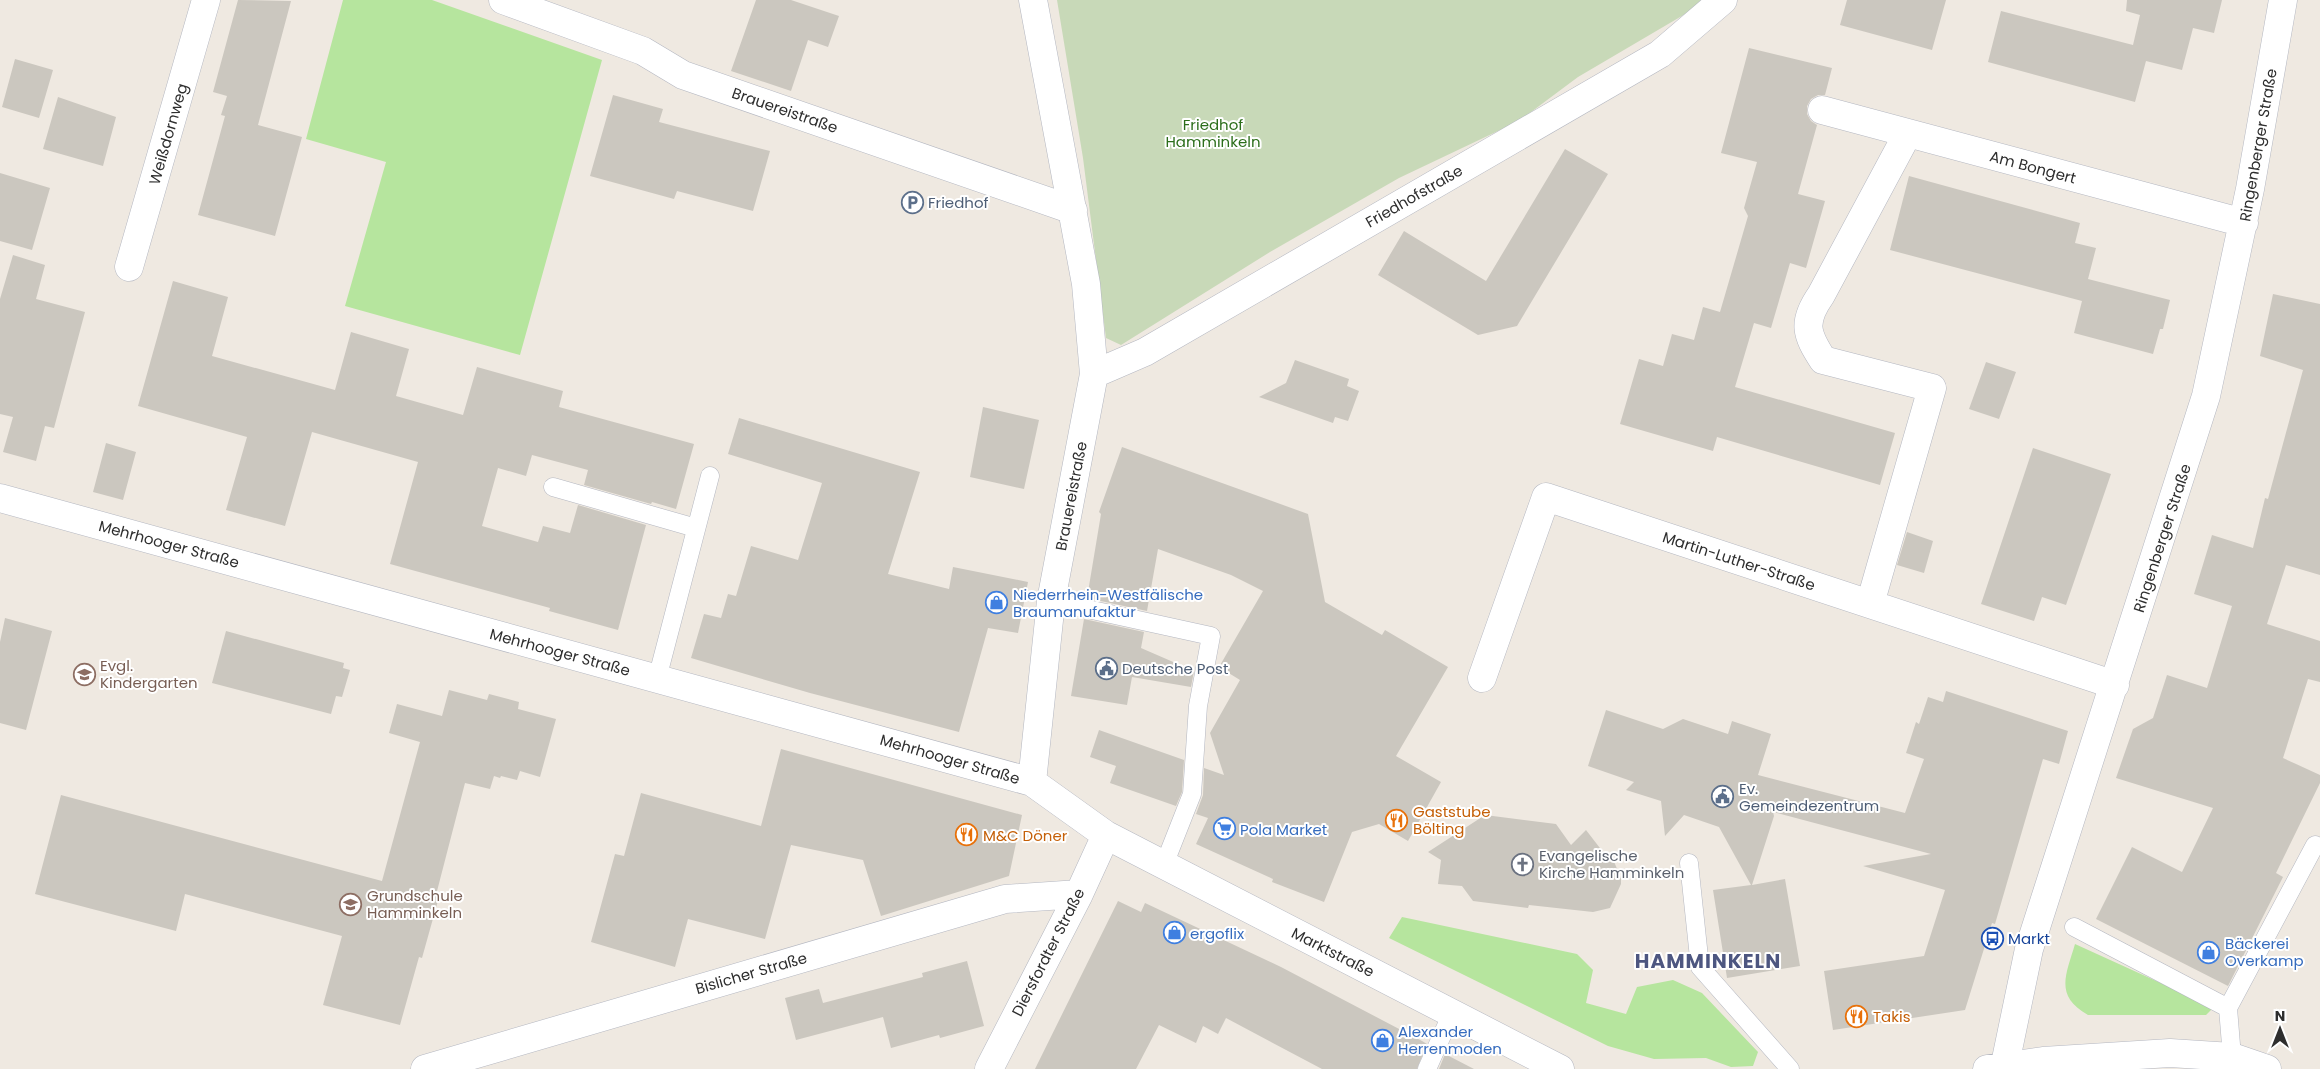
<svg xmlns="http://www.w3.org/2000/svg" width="2320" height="1069" viewBox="0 0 2320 1069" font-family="Poppins,sans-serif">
<rect width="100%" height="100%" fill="#efe9e1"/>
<path fill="#b6e59e" d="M343,0H432L602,60L520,355L345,306L386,162L306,139Z
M1402,917L1577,954L1593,970L1586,1003L1626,1014L1637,987L1673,980L1702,993L1758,1052L1753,1066L1731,1067L1706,1058L1654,1059L1608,1046L1389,938Z
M2075,944L2209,1005L2211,1010L2206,1015H2088C2054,996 2066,975 2075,944Z"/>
<path fill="#c8d9b8" d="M1057,0H1704L1692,10L1578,77L1519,121L1399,178L1270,252L1121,345L1106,338L1083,158Z"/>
<path fill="#cbc7bf" d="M238,0L291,1L258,125L302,137L275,236L198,215L225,116L221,115L227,96L213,92Z
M756,0H791L839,16L828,47L808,40L791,91L731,71Z
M1847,0H1946L1932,50L1840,25Z
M2127,0H2222L2214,33L2193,28L2182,70L2146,61L2135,102L1988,62L2001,11L2133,45L2140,15L2126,11Z
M1749,48L1832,68L1825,95H1818L1811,99L1807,106V114L1811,121L1817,125L1798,194L1825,201L1806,268L1790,263L1771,328L1754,323L1735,387L1895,433L1880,485L1717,437L1713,451L1620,424L1639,359L1663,366L1672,334L1694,340L1703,307L1720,312L1748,216L1744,208L1757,162L1721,153Z
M15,59L53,70L39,118L2,107Z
M613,95L663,109L659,122L770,151L753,211L677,191L674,199L590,176Z
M58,97L116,117L103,166L43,149Z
M1565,149L1608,174L1517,326L1478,335L1378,275L1404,231L1486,281Z
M0,173L50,188L32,250L0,241Z
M1909,176L2080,223L2075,243L2096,248L2088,279L2170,300L2163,329H2160L2153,354L2074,333L2082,301L1890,250Z
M13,255L45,265L36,299L85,312L54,428L45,426L36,461L3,452L13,417L0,414V299Z
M173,281L228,297L212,356L335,390L351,332L409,349L396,396L463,415L477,367L563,391L559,407L694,444L676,509L652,502L651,504L584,485L588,470L532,455L526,476L498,468L482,526L538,542L543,526L570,533L578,505L646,525L618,630L549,611L550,608L390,564L418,462L312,432L285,526L226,510L247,437L138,406Z
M2273,294L2320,304V575L2286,565L2267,624L2320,641V682L2308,679L2283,758L2320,775V783L2276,873L2283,877L2228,986L2096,919L2132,847L2182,872L2213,808L2116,778L2133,729L2153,718L2167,675L2207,688L2232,606L2194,594L2212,535L2253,548L2265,498L2268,499L2303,370L2260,356Z
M1295,360L1349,379L1347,386L1359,391L1348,421L1335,417L1333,423L1259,397L1286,383Z
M1986,362L2016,372L1999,419L1969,409Z
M983,407L1039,420L1024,489L970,477Z
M739,418L920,472L888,574L949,589L953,567L1028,582L1018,633L988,628L959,732L810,693L691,658L704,614L721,618L728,594L736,596L751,546L798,560L822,483L728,454Z
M106,443L136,452L123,500L93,492Z
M1122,447L1308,514L1325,602L1382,635L1385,630L1448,667L1396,756L1441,782L1408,841L1379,824L1352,832L1324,902L1272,882L1273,879L1196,844L1208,818L1196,814L1203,795L1204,768L1224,775L1210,733L1240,680L1219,667L1263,591L1231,575L1158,549L1147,611L1087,598L1101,514L1099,512Z
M2033,448L2111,474L2066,605L2042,597L2034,621L1981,604Z
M1907,532L1933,541L1924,573L1897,565Z
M5,618L52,631L26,730L0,723V642Z
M1084,619L1144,632L1141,648L1194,671L1191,687L1132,677L1127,705L1071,696Z
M226,631L344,663L343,668L350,670L342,697L336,696L331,714L212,683Z
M449,690L487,700L489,694L519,702L518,709L556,719L540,777L520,771L517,780L501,776L500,778L494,776L490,789L465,783L436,895L439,897L422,958L419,957L400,1025L323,1005L342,936L185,894L176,931L35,894L61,795L382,881L420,742L389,733L397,704L442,716Z
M1946,691L2068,731L2059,764L2043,759L1995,924L1992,923L1965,1010L1833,1030L1824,971L1924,956L1945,890L1863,866L1931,854L1773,812L1774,816L1752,885L1785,879L1800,966L1727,978L1713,890L1751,885L1719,827L1684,815L1665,836L1661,801L1626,790L1634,782L1588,766L1606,710L1663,729L1683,719L1728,734L1732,721L1771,734L1758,775L1905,813L1924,759L1906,753L1916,722L1919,724L1928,697L1943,702Z
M1099,730L1184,760L1182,792L1176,806L1110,783L1116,766L1090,757Z
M781,749L1022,815L1009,876L881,916L863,860L791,845L765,939L688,919L675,967L591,942L615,854L624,856L641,793L761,826Z
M1485,815L1556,824L1571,845L1586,830L1603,852L1612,857L1621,878V884L1610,908L1593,912L1529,905L1528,908L1473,901L1462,886L1438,884L1441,860L1428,852Z
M1118,901L1141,912L1145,903L1281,967L1422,1041L1427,1044L1417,1069H1322L1226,1018L1218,1034L1203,1026L1196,1043L1159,1025L1136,1069H1035Z
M967,961L984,1026L940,1038L939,1035L891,1048L883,1017L796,1040L785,998L819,989L823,1003L923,977L922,973Z
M1445,1054L1474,1069H1439Z"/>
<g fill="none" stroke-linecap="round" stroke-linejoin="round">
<defs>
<path id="service" d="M553,487L696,528
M1051,601L1211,636L1198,706L1192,794L1164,865
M657,679L710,476
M1689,863L1700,967L1790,1069
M2074,927L2228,1008
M2232,1057L2228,1008L2315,845
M1427,1069L1452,1013"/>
<path id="minor" d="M503,0L643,51L683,75L1073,210
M1822,110L2244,223
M129,267L206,0
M1094,374L1145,352L1660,54L1723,0
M0,498L1032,782L1106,835L1560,1069
M1870,604L1932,388L1823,360C1806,334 1802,322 1821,295L1908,133
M1482,678L1546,497L2115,685
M1032,782L1051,601L1094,374L1086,284L1033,0
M425,1069L1005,899L1079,894
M989,1069L1079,894L1106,835
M1987,1069L2043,1061L2170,1053L2232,1057L2267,1069
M2004,1069L2029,949L2206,396L2250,189L2283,0"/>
</defs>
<use href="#service" stroke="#b4b7c1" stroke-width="19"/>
<use href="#minor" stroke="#b4b7c1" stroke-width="29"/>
<use href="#service" stroke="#fff" stroke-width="18"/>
<use href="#minor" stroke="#fff" stroke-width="28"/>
</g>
<defs>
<symbol id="parking-ring" viewBox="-11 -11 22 22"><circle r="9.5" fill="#fff" stroke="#5c6f8a" stroke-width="1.5"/><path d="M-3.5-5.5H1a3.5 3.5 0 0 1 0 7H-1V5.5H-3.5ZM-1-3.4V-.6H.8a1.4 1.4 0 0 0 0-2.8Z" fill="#5c6f8a"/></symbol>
<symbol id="shop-ring" viewBox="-11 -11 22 22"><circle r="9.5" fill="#fff" stroke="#3f7fe0" stroke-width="1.5"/><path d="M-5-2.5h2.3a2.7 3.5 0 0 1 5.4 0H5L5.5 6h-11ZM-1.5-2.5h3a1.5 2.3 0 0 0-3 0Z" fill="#3f7fe0"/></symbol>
<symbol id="civic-ring" viewBox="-11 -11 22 22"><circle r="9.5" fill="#fff" stroke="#5c6f8a" stroke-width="1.5"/><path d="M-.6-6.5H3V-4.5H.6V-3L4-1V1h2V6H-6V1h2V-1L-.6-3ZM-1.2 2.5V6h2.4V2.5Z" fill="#5c6f8a"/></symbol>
<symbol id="school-ring" viewBox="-11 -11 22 22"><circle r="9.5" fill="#fff" stroke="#8d6e63" stroke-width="1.5"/><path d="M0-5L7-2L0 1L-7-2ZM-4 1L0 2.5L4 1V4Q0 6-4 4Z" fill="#8d6e63"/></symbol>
<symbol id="restaurant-ring" viewBox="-11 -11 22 22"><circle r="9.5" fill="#fff" stroke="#e8710a" stroke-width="1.5"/><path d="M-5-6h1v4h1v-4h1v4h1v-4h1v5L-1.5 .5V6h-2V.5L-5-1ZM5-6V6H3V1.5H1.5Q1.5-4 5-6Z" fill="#e8710a"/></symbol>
<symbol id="supermarket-ring" viewBox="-11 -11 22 22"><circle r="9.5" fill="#fff" stroke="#3f7fe0" stroke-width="1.5"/><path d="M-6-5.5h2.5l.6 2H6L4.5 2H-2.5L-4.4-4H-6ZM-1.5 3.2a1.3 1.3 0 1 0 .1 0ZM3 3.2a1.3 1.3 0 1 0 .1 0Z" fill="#3f7fe0"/></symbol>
<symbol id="church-ring" viewBox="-11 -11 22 22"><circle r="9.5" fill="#fff" stroke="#6b7280" stroke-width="1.5"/><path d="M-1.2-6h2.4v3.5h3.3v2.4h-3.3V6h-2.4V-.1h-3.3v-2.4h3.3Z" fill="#6b7280"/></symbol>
<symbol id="bus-ring" viewBox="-11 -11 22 22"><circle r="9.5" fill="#fff" stroke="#1a4fb4" stroke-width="1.5"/><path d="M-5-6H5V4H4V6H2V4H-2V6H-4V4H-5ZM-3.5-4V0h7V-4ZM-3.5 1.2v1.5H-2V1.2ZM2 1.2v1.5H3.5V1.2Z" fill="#1a4fb4"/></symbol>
</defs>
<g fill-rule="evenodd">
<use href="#parking-ring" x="900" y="190" width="25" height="25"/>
<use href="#shop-ring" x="984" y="590" width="25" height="25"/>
<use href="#civic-ring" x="1094" y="656" width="25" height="25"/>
<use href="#school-ring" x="72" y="662" width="25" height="25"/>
<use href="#civic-ring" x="1710" y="784" width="25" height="25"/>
<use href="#restaurant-ring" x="1384" y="808" width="25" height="25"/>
<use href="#supermarket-ring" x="1212" y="816" width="25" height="25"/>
<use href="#restaurant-ring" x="954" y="822" width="25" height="25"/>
<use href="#church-ring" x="1510" y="852" width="25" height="25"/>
<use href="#school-ring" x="338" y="892" width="25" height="25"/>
<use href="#shop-ring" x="1162" y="920" width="25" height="25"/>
<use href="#bus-ring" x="1980" y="926" width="25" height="25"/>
<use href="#shop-ring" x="2196" y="940" width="25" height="25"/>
<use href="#restaurant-ring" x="1844" y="1004" width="25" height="25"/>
<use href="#shop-ring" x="1370" y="1028" width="25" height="25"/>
</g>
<g text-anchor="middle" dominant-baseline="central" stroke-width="4" stroke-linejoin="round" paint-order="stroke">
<g font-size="15" fill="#2e2e2e" stroke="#fff">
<text transform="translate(785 110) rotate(19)">Brauereistraße</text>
<text transform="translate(168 134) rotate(-74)">Weißdornweg</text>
<text transform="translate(2258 145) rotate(-80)">Ringenberger Straße</text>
<text transform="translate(2033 167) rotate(15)">Am Bongert</text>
<text transform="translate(1414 196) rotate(-30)">Friedhofstraße</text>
<text transform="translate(1071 496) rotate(-79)">Brauereistraße</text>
<text transform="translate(2162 538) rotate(-72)">Ringenberger Straße</text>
<text transform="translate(169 544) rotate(15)">Mehrhooger Straße</text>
<text transform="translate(1739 561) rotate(18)">Martin-Luther-Straße</text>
<text transform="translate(560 652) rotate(15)">Mehrhooger Straße</text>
<text transform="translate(950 759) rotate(16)">Mehrhooger Straße</text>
<text transform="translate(1048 952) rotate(-63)">Diersfordter Straße</text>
<text transform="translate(1333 952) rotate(27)">Marktstraße</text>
<text transform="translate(751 973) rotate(-16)">Bislicher Straße</text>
</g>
<g font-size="15" fill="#2c6e1b" stroke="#fff">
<text x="1213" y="124">Friedhof<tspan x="1213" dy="17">Hamminkeln</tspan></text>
</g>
<g font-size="15" fill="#4e5e75" stroke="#fff" text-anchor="start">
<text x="928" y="202">Friedhof</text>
<text x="1122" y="668">Deutsche Post</text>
<text x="1739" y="788">Ev.<tspan x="1739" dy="17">Gemeindezentrum</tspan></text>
</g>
<g font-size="15" fill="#366cbe" stroke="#fff" text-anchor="start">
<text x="1013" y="594">Niederrhein-Westfälische<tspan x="1013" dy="17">Braumanufaktur</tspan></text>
<text x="1240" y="829">Pola Market</text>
<text x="1190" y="933">ergoflix</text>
<text x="2225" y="943">Bäckerei<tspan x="2225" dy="17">Overkamp</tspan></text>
<text x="1398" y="1031">Alexander<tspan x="1398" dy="17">Herrenmoden</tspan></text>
</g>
<g font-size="15" fill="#785e54" stroke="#fff" text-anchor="start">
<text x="100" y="665">Evgl.<tspan x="100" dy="17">Kindergarten</tspan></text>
<text x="367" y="895">Grundschule<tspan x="367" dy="17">Hamminkeln</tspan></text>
</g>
<g font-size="15" fill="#c56008" stroke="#fff" text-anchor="start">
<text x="1413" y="811">Gaststube<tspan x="1413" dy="17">Bölting</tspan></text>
<text x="983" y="835">M&amp;C Döner</text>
<text x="1873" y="1016">Takis</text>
</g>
<g font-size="15" fill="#5b616d" stroke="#fff" text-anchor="start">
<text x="1539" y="855">Evangelische<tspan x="1539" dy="17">Kirche Hamminkeln</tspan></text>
</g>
<g font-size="15" fill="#164399" stroke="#fff" text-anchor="start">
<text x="2008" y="938">Markt</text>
</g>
<g font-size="20" font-weight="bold" letter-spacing="1" fill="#4d5680" stroke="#fff">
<text x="1708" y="961">HAMMINKELN</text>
</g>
</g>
<g transform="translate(2280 1029)" stroke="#ffffff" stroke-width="4" paint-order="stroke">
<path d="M0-4L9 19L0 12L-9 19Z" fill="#2e2e2e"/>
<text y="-8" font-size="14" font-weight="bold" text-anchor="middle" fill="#2e2e2e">N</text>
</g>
</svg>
